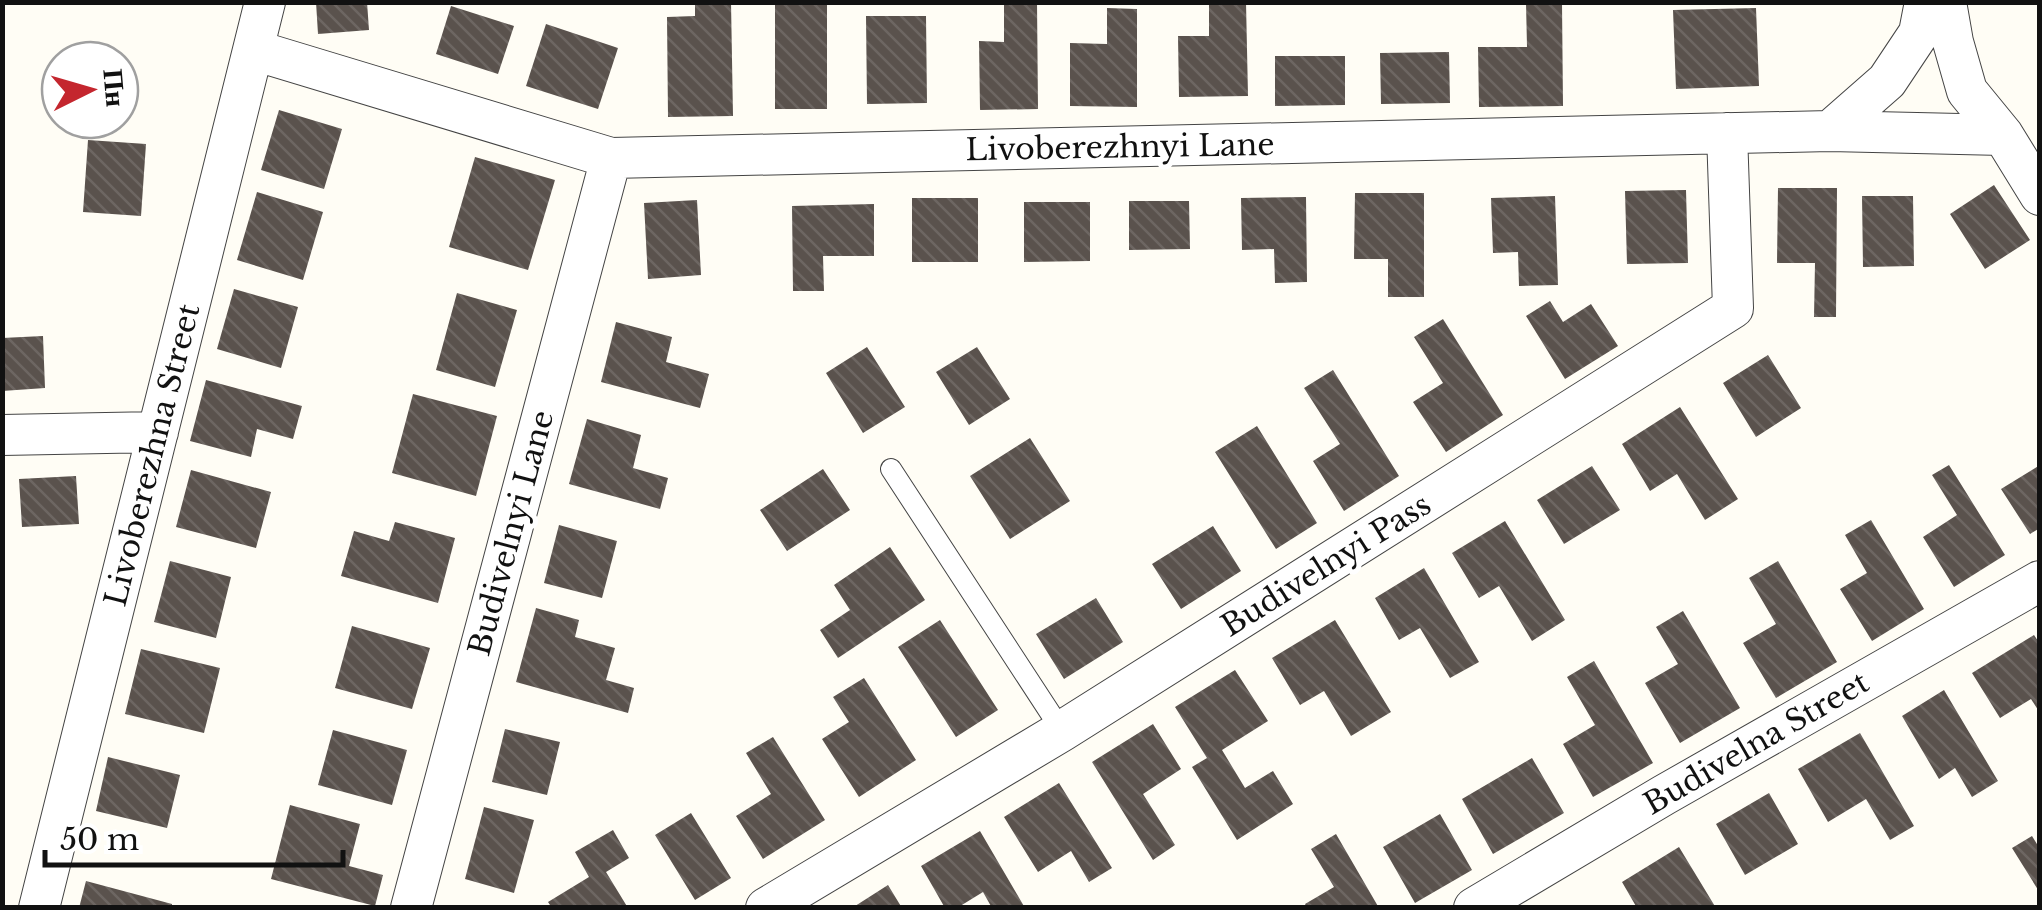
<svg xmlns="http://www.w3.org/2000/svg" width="2042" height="910" viewBox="0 0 2042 910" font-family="'Libre Baskerville',serif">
<defs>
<pattern id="building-back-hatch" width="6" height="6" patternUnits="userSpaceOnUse" patternTransform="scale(2.5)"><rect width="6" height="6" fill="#5a524d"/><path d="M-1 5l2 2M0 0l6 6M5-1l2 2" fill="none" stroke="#6d6662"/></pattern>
</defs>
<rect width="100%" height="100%" fill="#fffdf5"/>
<path fill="url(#building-back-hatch)" d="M316,2H367L369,30L318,34Z
M695,2H731L733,116L668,117L667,17L695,16Z
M775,2H827V109H775Z
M1004,2H1037L1038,109L980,110L979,41L1004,42Z
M1209,2H1246L1248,96L1179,97L1178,36H1209Z
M1526,3H1562L1563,106L1479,107L1478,47H1527Z
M451,6L514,26L498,74L436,54Z
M1107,8L1137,9V107L1070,106V43L1107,44Z
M1756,8L1759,86L1676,89L1673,10Z
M866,16H926L927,103L867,104Z
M546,24L618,48L598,109L526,86Z
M1449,52L1450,103L1381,104L1380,53Z
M1275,56H1345V105L1275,106Z
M279,110L342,129L324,189L261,170Z
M88,140L146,144L141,216L83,212Z
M475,157L555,180L528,270L449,247Z
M1994,185L2030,240L1985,269L1950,214Z
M1778,188H1837L1836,317H1814L1815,263H1777Z
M1686,190L1688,263L1627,264L1625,191Z
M257,192L323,212L303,280L237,260Z
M1355,193H1424V297H1388V259H1354Z
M1555,196L1558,285L1519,286L1518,252L1493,253L1491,198Z
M1862,196H1913L1914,266L1863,267Z
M1306,197L1307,282L1275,283L1274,249L1242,250L1241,198Z
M912,198H978V262H912Z
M697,200L701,275L648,279L644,203Z
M1129,201H1189L1190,249L1129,250Z
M1024,202H1090V261L1024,262Z
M874,204V256H823L824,291H793L792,206Z
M234,289L298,307L281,368L217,349Z
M457,293L517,310L495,387L436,370Z
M1550,301L1563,322L1591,304L1618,346L1565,379L1526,316Z
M1443,319L1503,415L1446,452L1413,402L1443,383L1414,337Z
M616,322L672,337L666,362L709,374L700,408L601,382Z
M43,336L45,388L2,391V338Z
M867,347L905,407L863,433L826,373Z
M977,347L1010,399L969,425L936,372Z
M1768,355L1801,408L1756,437L1723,383Z
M1333,370L1399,476L1344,511L1313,461L1340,444L1304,388Z
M206,380L302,406L293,439L257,429L251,457L190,441Z
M413,394L497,416L476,496L392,473Z
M1680,407L1738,499L1705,520L1677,474L1650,491L1622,444Z
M587,419L641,435L633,468L668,478L660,509L569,484Z
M1257,426L1317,523L1276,549L1215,452Z
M1030,438L1070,501L1010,539L970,476Z
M1949,465L2005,555L1954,587L1923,537L1957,515L1932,475Z
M2040,465V528L2030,534L2001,489Z
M1592,466L1620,510L1564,544L1537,500Z
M823,469L850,510L787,551L760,510Z
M191,470L271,492L256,548L176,527Z
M76,476L79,524L22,527L19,479Z
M1871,520L1924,609L1872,641L1840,589L1867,573L1845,535Z
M1505,521L1565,620L1532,641L1499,586L1479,598L1452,553Z
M395,522L455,538L438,603L341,576L354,531L389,541Z
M559,525L617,541L602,598L544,583Z
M1213,526L1241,571L1181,609L1152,564Z
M890,547L925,600L838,658L820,630L850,610L834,585Z
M170,561L231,577L216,638L154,622Z
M1778,561L1837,662L1776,698L1743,643L1776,624L1749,578Z
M1424,568L1479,662L1450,678L1420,628L1399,640L1375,598Z
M1096,598L1123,642L1064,679L1036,634Z
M536,608L579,620L575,637L615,648L606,680L634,688L628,713L516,682Z
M1683,611L1740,708L1680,743L1645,683L1678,664L1656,627Z
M940,620L998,710L956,737L898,647Z
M1335,620L1391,712L1351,736L1324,691L1300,705L1272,658Z
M352,626L430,648L412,709L335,688Z
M2034,635L2040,644V713L2031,699L2000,718L1972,673Z
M141,649L220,668L204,733L125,714Z
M1594,661L1653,763L1593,797L1563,744L1595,725L1567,677Z
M1235,670L1268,721L1222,750L1245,788L1273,771L1293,804L1237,840L1192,767L1207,758L1175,707Z
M864,678L916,760L859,797L822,739L849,722L833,697Z
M1944,690L1998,781L1972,797L1955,768L1939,779L1902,716Z
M1153,724L1181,769L1143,794L1175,845L1153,860L1092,762Z
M505,729L560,742L547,795L492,782Z
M333,730L407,750L392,805L318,785Z
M1860,733L1914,826L1890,840L1866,799L1828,822L1798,769Z
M773,737L825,820L763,859L736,816L771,794L746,753Z
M108,757L180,775L167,828L96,811Z
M1532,758L1564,813L1493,854L1462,799Z
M1059,783L1112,868L1089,882L1071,851L1038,872L1004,817Z
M1769,793L1798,844L1745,875L1716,824Z
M290,805L360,824L349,866L383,875L375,906L271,879Z
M484,807L534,820L514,893L465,879Z
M691,813L731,878L695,900L655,835Z
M1440,814L1472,870L1415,903L1383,847Z
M613,830L629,858L606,872L628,908H552L548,902L589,877L575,852Z
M980,831L1025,908H992L983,892L957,908H945L921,866Z
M1336,834L1379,908H1307L1305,904L1334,887L1311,849Z
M2032,836L2040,849V893L2012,848Z
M1679,847L1716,908H1637L1622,882Z
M86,881L172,904V908H79Z
M888,885L902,908H852Z"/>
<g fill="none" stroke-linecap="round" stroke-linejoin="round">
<defs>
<path id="lane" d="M891,469L1062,731"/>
<path id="street" d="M1946,2L1953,42L1967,91L2003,135L2040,195
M254,50L611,158L1830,131L2003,135
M1830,131L1887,81L1919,33L1925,2
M2,435L158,432
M39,908L265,2
M411,908L611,158
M766,908L1062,731L1733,308L1727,133
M1474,908L1664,795L2040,581"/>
</defs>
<use href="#lane" stroke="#444" stroke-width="22"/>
<use href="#street" stroke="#444" stroke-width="42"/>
<use href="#lane" stroke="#fff" stroke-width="20"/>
<use href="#street" stroke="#fff" stroke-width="40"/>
</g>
<g text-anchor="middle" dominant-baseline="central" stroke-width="10" stroke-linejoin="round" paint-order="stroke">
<g font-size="30" fill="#111" stroke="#fff">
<text transform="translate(1120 147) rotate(-1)">Livoberezhnyi Lane</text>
<text transform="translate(152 455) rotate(-76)">Livoberezhna Street</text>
<text transform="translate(511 533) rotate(-75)">Budivelnyi Lane</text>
<text transform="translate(1326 565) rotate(-32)">Budivelnyi Pass</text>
<text transform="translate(1756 743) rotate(-30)">Budivelna Street</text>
</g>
</g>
<rect width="2042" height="910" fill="none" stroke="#111111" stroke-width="10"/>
<g transform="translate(90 90) rotate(85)"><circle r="48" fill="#ffffff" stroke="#a0a0a0" stroke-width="2.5"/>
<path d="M0-8L18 38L0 25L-18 38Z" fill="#c4262e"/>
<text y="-15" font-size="28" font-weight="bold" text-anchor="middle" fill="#111111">Пн</text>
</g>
<path d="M45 850v15h298v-15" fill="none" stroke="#111111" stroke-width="5"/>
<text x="60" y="850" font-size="30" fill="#111111" stroke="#ffffff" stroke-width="8" paint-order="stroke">50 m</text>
</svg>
